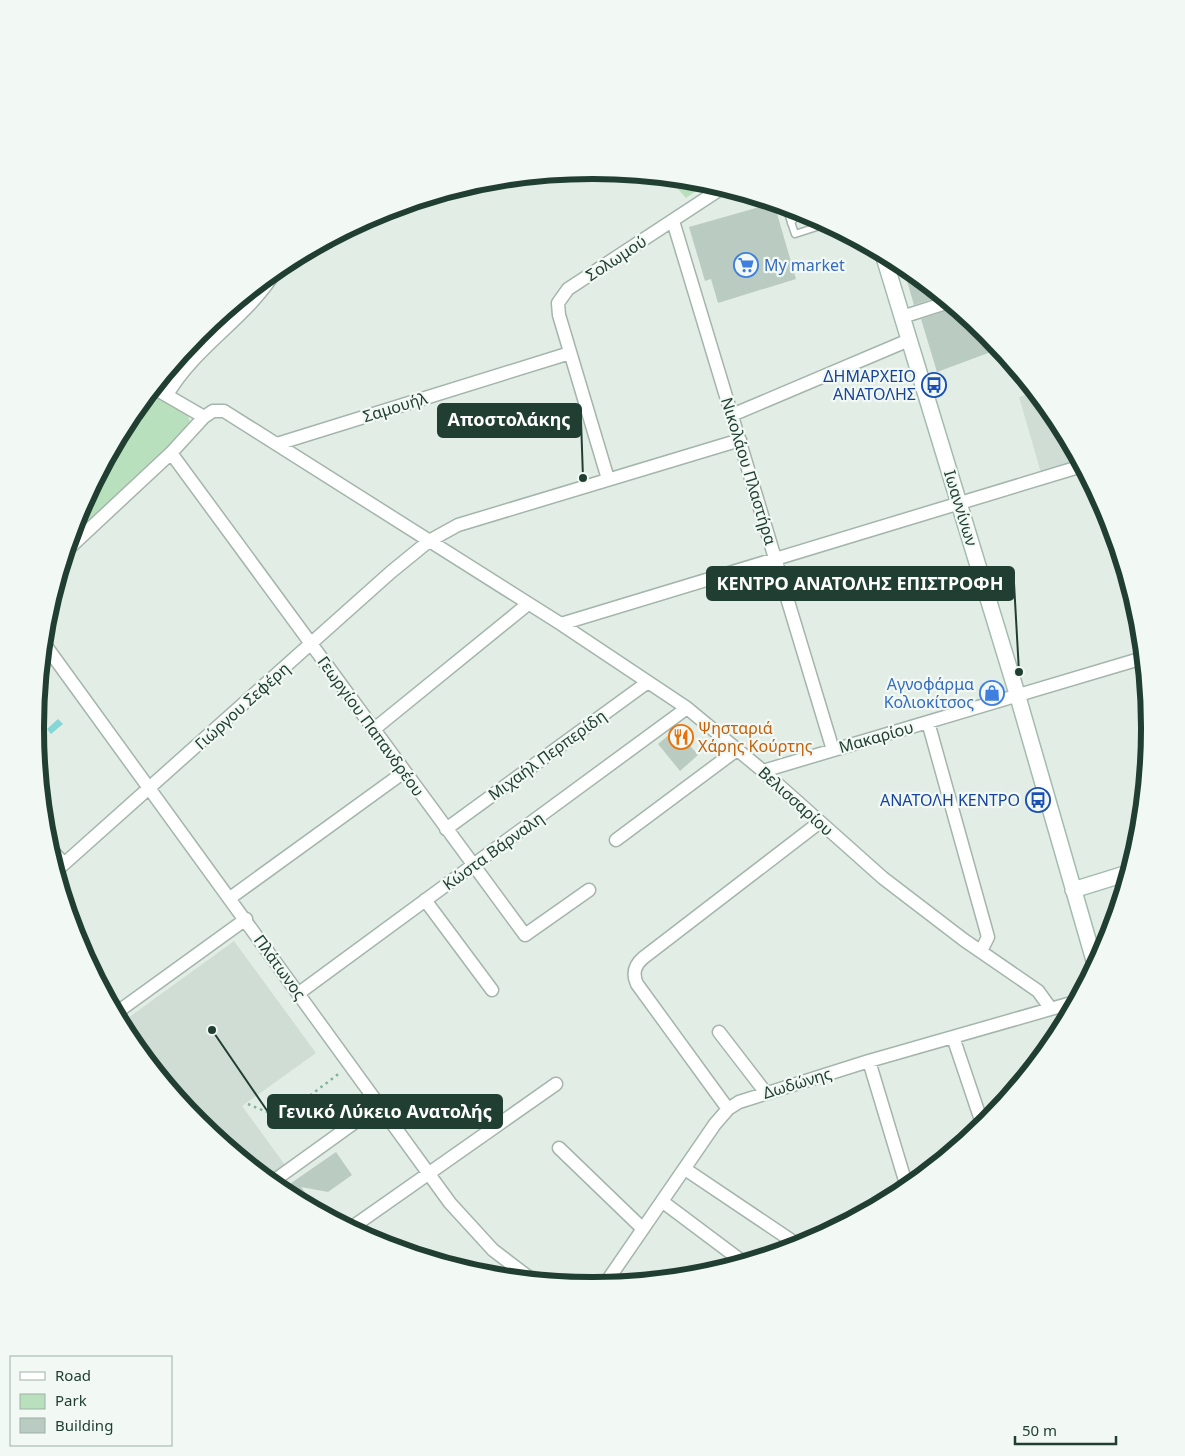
<svg xmlns="http://www.w3.org/2000/svg" width="1185" height="1456" viewBox="0 0 1185 1456" font-family="'Noto Sans',sans-serif">
<rect width="100%" height="100%" fill="#e2ede6"/>
<path fill="#d0ddd5" d="M1035,392L1056,419L1079,461L1041,473L1019,397Z
M234,941L316,1053L242,1106L285,1165L267,1179L198,1122L129,1037L121,1023Z"/>
<path fill="#b9e0bd" d="M668,178L702,181L707,183L686,198Z
M150,393L186,412L190,421L170,446L70,540C85,491 117,432 150,393Z"/>
<path fill="#86d6d5" d="M58,719L63,724L51,734L47,729Z"/>
<path fill="#bacbc1" d="M774,203L796,279L718,303L711,279L705,281L689,227Z
M902,264V265L941,296L914,305Z
M955,308L987,334L999,349L937,372L921,319Z
M676,729L698,755L680,771L658,744Z
M336,1152L352,1175L328,1192L301,1187L319,1211L281,1190Z"/>
<g fill="none" stroke-linecap="round" stroke-linejoin="round">
<defs>
<path id="lane" d="M786,207L795,234L826,224
M791,223L800,211"/>
<path id="street" d="M673,221L833,750
M902,317L949,302
M154,388L204,417
M167,395C195,346 248,318 277,269
M732,415L909,340
M277,444L570,353
M171,453L525,935L589,890
M608,479L559,315L558,303L568,289L722,188
M66,551L171,453L204,417L213,411H224L561,624L687,708L763,771L883,878L964,940L1038,991L1051,1009
M561,624L1082,466
M43,642L450,1203L493,1250L531,1279
M928,722L988,937L981,951
M373,730L528,604
M763,771L1143,658
M446,829L648,682
M616,840L738,749
M49,847L64,864
M56,871L391,572L429,541L458,525L740,440
M230,898L404,772
M425,900L492,990
M299,993L687,708
M116,1013L246,919
M719,1032L766,1093
M953,1037L983,1126
M869,1061L907,1187
M728,1109L637,984C632,973 635,965 643,958L820,822
M559,1148L643,1229
M685,1169L798,1245
M272,1182L379,1105
M663,1202L743,1262
M351,1228L556,1084
M605,1284L715,1124L728,1109L739,1102L869,1061L1075,1002"/>
<path id="secondary" d="M883,254L1018,697L1095,964
M1073,890L1128,873"/>
</defs>
<use href="#lane" stroke="#a4b5ac" stroke-width="9"/>
<use href="#street" stroke="#a4b5ac" stroke-width="15"/>
<use href="#secondary" stroke="#a2bcaf" stroke-width="18"/>
<path stroke="#80b39b" stroke-width="2.5" stroke-dasharray="2.5 4" stroke-linecap="butt" d="M248,1104L276,1116H283L341,1072"/>
<use href="#lane" stroke="#fff" stroke-width="6"/>
<use href="#street" stroke="#fff" stroke-width="12"/>
<use href="#secondary" stroke="#fff" stroke-width="15"/>
</g>
<defs>
<symbol id="supermarket-ring" viewBox="-11 -11 22 22"><circle r="9.5" fill="#f2f9f5" stroke="#3f7fe0" stroke-width="1.5"/><path d="M-6-5.5h2.5l.6 2H6L4.5 2H-2.5L-4.4-4H-6ZM-1.5 3.2a1.3 1.3 0 1 0 .1 0ZM3 3.2a1.3 1.3 0 1 0 .1 0Z" fill="#3f7fe0"/></symbol>
<symbol id="bus-ring" viewBox="-11 -11 22 22"><circle r="9.5" fill="#f2f9f5" stroke="#1a4fb4" stroke-width="1.5"/><path d="M-5-6H5V4H4V6H2V4H-2V6H-4V4H-5ZM-3.5-4V0h7V-4ZM-3.5 1.2v1.5H-2V1.2ZM2 1.2v1.5H3.5V1.2Z" fill="#1a4fb4"/></symbol>
<symbol id="shop-ring" viewBox="-11 -11 22 22"><circle r="9.5" fill="#f2f9f5" stroke="#3f7fe0" stroke-width="1.5"/><path d="M-5-2.5h2.3a2.7 3.5 0 0 1 5.4 0H5L5.5 6h-11ZM-1.5-2.5h3a1.5 2.3 0 0 0-3 0Z" fill="#3f7fe0"/></symbol>
<symbol id="restaurant-ring" viewBox="-11 -11 22 22"><circle r="9.5" fill="#f2f9f5" stroke="#e8710a" stroke-width="1.5"/><path d="M-5-6h1v4h1v-4h1v4h1v-4h1v5L-1.5 .5V6h-2V.5L-5-1ZM5-6V6H3V1.5H1.5Q1.5-4 5-6Z" fill="#e8710a"/></symbol>
</defs>
<g fill-rule="evenodd">
<use href="#supermarket-ring" x="732" y="251" width="28" height="28"/>
<use href="#bus-ring" x="920" y="371" width="28" height="28"/>
<use href="#shop-ring" x="978" y="679" width="28" height="28"/>
<use href="#restaurant-ring" x="667" y="723" width="28" height="28"/>
<use href="#bus-ring" x="1024" y="786" width="28" height="28"/>
</g>
<g text-anchor="middle" dominant-baseline="central" stroke-width="4.5" stroke-linejoin="round" paint-order="stroke">
<g font-size="16" fill="#203f32" stroke="#f2f9f5">
<text transform="translate(616 258) rotate(-33)">Σολωμού</text>
<text transform="translate(395 407) rotate(-17)">Σαμουήλ</text>
<text transform="translate(749 471) rotate(73)">Νικολάου Πλαστήρα</text>
<text transform="translate(961 508) rotate(73)">Ιωαννίνων</text>
<text transform="translate(242 706) rotate(-42)">Γιώργου Σεφέρη</text>
<text transform="translate(371 726) rotate(54)">Γεωργίου Παπανδρέου</text>
<text transform="translate(876 737) rotate(-16)">Μακαρίου</text>
<text transform="translate(547 755) rotate(-36)">Μιχαήλ Περπερίδη</text>
<text transform="translate(796 801) rotate(42)">Βελισσαρίου</text>
<text transform="translate(493 851) rotate(-36)">Κώστα Βάρναλη</text>
<text transform="translate(280 967) rotate(54)">Πλάτωνος</text>
<text transform="translate(797 1083) rotate(-17)">Δωδώνης</text>
</g>
<g font-size="16" fill="#366cbe" stroke="#f2f9f5" text-anchor="start">
<text x="764" y="265">My market</text>
<text x="974" y="684" text-anchor="end">Αγνοφάρμα<tspan x="974" dy="18">Κολιοκίτσος</tspan></text>
</g>
<g font-size="16" fill="#164399" stroke="#f2f9f5" text-anchor="end">
<text x="916" y="376">ΔΗΜΑΡΧΕΙΟ<tspan x="916" dy="18">ΑΝΑΤΟΛΗΣ</tspan></text>
<text x="1020" y="800">ΑΝΑΤΟΛΗ ΚΕΝΤΡΟ</text>
</g>
<g font-size="16" fill="#c56008" stroke="#f2f9f5" text-anchor="start">
<text x="698" y="728">Ψησταριά<tspan x="698" dy="18">Χάρης Κούρτης</tspan></text>
</g>
</g>
<path d="M0 0H1185V1456H0ZM592 179H593A548 548 0 0 1 1141 727V729A548 548 0 0 1 593 1277H592A548 548 0 0 1 44 729V727A548 548 0 0 1 592 179Z" fill="#f2f9f5" fill-rule="evenodd"/>
<path fill="none" stroke="#203f32" stroke-width="6" d="M592 179H593A548 548 0 0 1 1141 727V729A548 548 0 0 1 593 1277H592A548 548 0 0 1 44 729V727A548 548 0 0 1 592 179Z"/>
<path fill="none" stroke="#203f32" stroke-width="2" d="M583 478L581 420M1019 672L1014 583M212 1030L268 1112"/>
<g fill="#203f32" stroke="#f2f9f5" stroke-width="2">
<circle cx="583" cy="478" r="5"/>
<circle cx="1019" cy="672" r="5"/>
<circle cx="212" cy="1030" r="5"/>
</g>
<g fill="#203f32" stroke="#203f32" stroke-width="2">
<rect x="438" y="404" width="143" height="33" rx="5"/>
<rect x="707" y="567" width="307" height="33" rx="5"/>
<rect x="268" y="1095" width="234" height="33" rx="5"/>
</g>
<g font-size="18" text-anchor="middle" font-weight="bold" fill="#fff">
<text x="509" y="426">Αποστολάκης</text>
<text x="860" y="590">ΚΕΝΤΡΟ ΑΝΑΤΟΛΗΣ ΕΠΙΣΤΡΟΦΗ</text>
<text x="385" y="1118">Γενικό Λύκειο Ανατολής</text>
</g>
<rect x="10" y="1356" width="162" height="90" fill="#f2f9f5" stroke="#9eafa7"/>
<rect x="20" y="1372" width="25" height="8" fill="#ffffff" stroke="#9eafa7"/>
<text x="55" y="1381" font-size="15" fill="#203f32">Road</text>
<rect x="20" y="1394" width="25" height="15" fill="#b9e0bd" stroke="#9eafa7"/>
<text x="55" y="1406" font-size="15" fill="#203f32">Park</text>
<rect x="20" y="1418" width="25" height="15" fill="#bacbc1" stroke="#9eafa7"/>
<text x="55" y="1431" font-size="15" fill="#203f32">Building</text>
<path d="M1015 1436v8h101v-8" fill="none" stroke="#203f32" stroke-width="2.5"/>
<text x="1022" y="1436" font-size="15" fill="#203f32" stroke="#f2f9f5" stroke-width="4" paint-order="stroke">50 m</text>
</svg>
